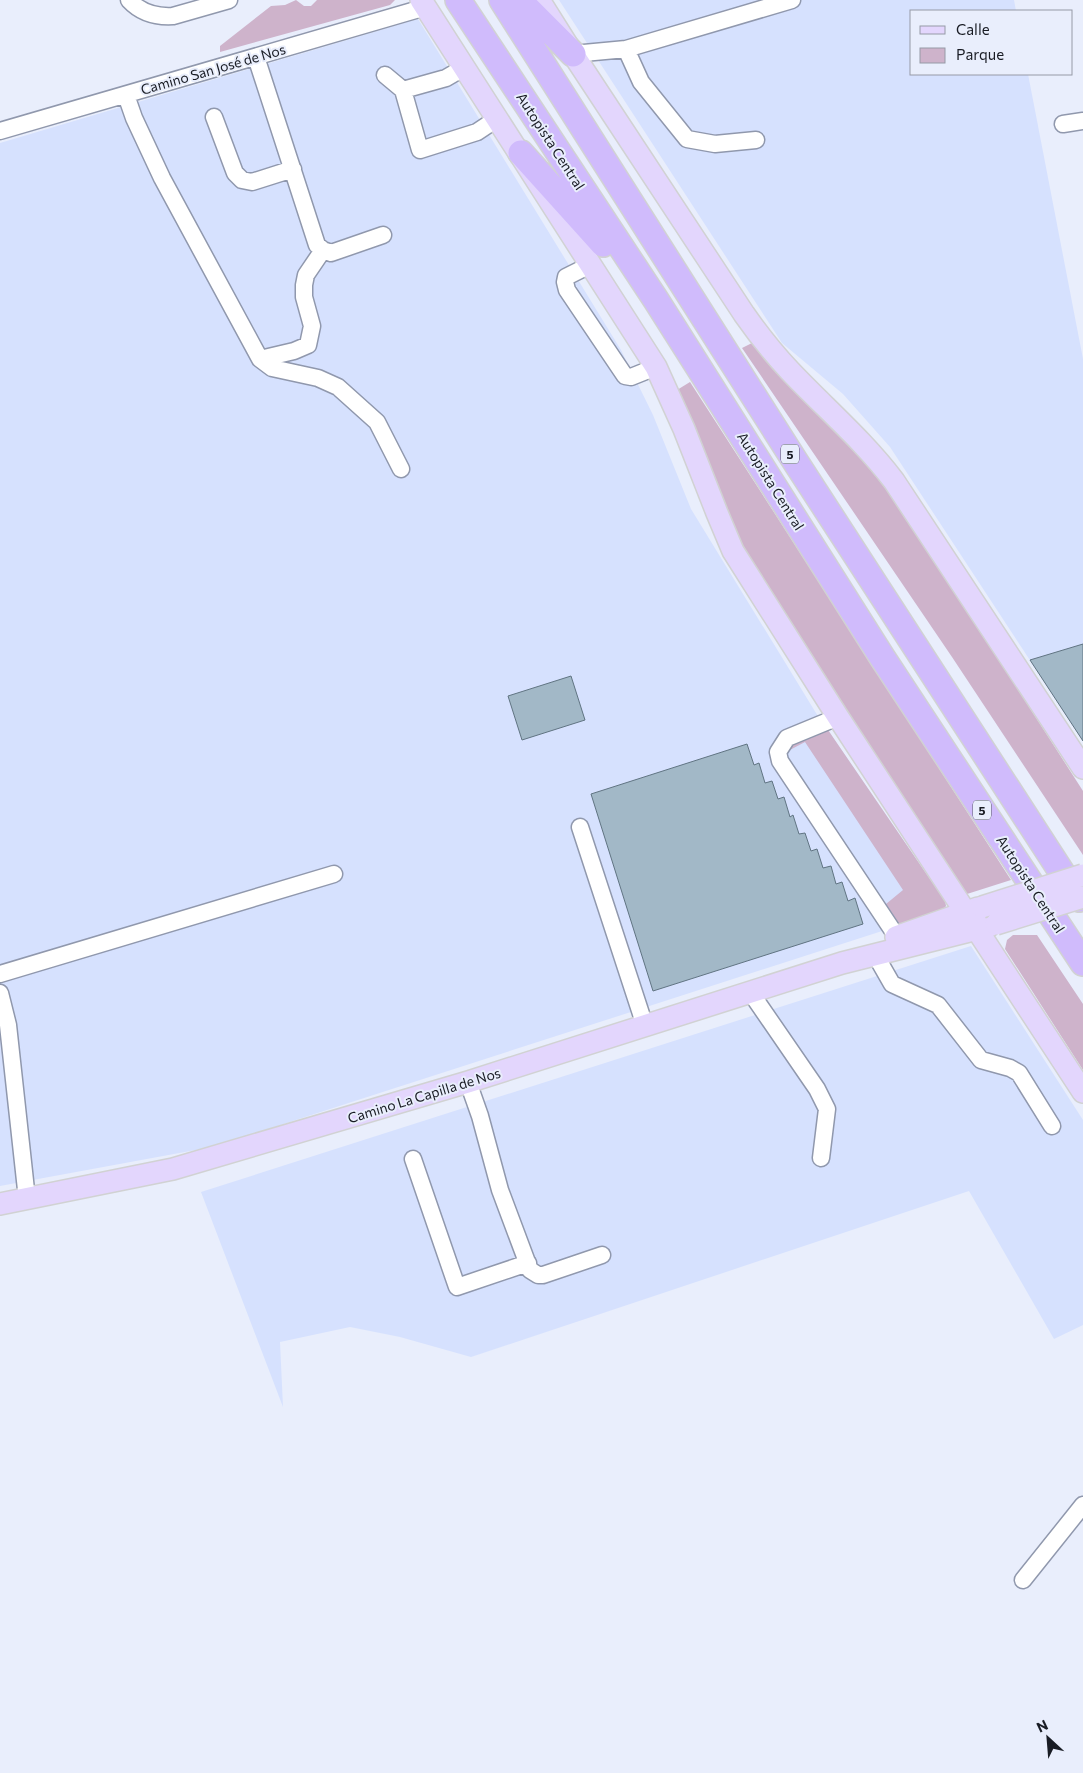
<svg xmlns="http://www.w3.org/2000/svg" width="1083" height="1773" viewBox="0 0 1083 1773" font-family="Commissioner,sans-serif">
<rect width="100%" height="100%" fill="#e9eefc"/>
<path fill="#d6e1fe" d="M559,0H1014L1016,11H912V74H1028L1083,359V741L890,447L843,394L782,343Z
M418,19L621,350L653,415L691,509L816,713L945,901L946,906L938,913L212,1147L0,1186V143Z
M971,946L1083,1120V1325L1054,1339L969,1191L471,1357L400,1337L350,1327L280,1342L283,1407L201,1192Z"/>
<path fill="#ceb3cb" d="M296,0L304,6H311L317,0H395L390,5L220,52V46L271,6L285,5Z
M752,343L887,485L1083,791V855L952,657L742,348Z
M690,382L1011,880L967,894L768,597L729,518L701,441L677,390Z
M826,727L945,901L946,906L942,911L900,925L886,904L903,890L805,742L788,751L789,741Z
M1013,935H1037L1083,1004V1070L1005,949L1007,940Z"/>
<path fill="#a2b8c7" stroke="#607482" d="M1083,644V741L1030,660Z
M571,676L585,720L522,740L508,696Z
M747,744L754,765L759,763L765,783L772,781L778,799L784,797L790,817L793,815L799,834L805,833L811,851L817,849L823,868L831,866L836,884L842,882L848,901L855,898L863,924L653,991L591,794Z"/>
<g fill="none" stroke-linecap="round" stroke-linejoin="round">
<defs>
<path id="minor" d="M129,0C141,13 156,17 173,16L229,0
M626,49L641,82L687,139L715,144L756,140
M573,54L626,49L792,0
M256,57L317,245L323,250L331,253L383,235
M385,75L403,90L446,78L465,67
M403,90L420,150L477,132L498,118
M126,95L134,118L162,178L260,359L272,368L318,378L338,387L377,422L401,469
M214,117L235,173L242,180L252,182L293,169
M1063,124L1083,121
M0,131L426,7
M590,265L566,277L565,282L567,290L625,376L631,377L656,367
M260,359L294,351L308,345L312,326L304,297V285L306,275L323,250
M838,717L787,738L778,752L780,761L897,937
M580,827L645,1026
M876,956L892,984L938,1005L981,1060L1010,1068L1019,1073L1052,1126
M0,974L334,874
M0,993L8,1025L27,1199
M751,993L817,1089L827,1109L821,1158
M468,1082L480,1116L500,1190L530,1270L538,1275H543L602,1255
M413,1159L457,1287L528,1263
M1023,1580L1083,1505"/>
<path id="major" d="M421,0L656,367L684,429L717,513L733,551L838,717L1083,1092
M539,0L573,54L744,314C758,334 773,353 790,371C825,408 863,440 894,481L1083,768
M896,937L978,908
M0,1204L173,1169L468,1082L842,963L989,926"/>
<path id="highway" d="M458,0L656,300L882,657L1083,963
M502,0L795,461L1079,899
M519,0L573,54
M521,153L603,244"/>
</defs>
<use href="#minor" stroke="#9098ad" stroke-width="19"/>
<use href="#major" stroke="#d1d2d3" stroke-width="24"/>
<use href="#highway" stroke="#d1d2d3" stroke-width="28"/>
<use href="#minor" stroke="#fff" stroke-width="16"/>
<use href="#major" stroke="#e3d6fd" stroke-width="21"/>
<use href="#highway" stroke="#d0bbfc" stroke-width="25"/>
<defs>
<path id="major-bridge" d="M982,907L1083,875
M996,924L1083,897"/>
</defs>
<use href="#major-bridge" stroke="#d1d2d3" stroke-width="24" stroke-linecap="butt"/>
<use href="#major-bridge" stroke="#e3d6fd" stroke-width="21"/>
</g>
<g text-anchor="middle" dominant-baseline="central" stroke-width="4" stroke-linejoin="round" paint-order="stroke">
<g fill="#e9eefc" stroke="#575b65" stroke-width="1">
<rect x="781" y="444.5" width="18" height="19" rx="4"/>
<rect x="973" y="800.5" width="18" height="19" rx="4"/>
</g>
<g font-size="12" font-weight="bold" fill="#191c24">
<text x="790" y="454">5</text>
<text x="982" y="810">5</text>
</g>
<g font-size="14" fill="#191c24" stroke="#e9eefc">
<text transform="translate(213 69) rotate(-16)">Camino San José de Nos</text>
<text transform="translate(551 141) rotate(57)">Autopista Central</text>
<text transform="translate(771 481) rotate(58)">Autopista Central</text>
<text transform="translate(1031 884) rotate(57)">Autopista Central</text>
<text transform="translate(424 1095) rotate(-17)">Camino La Capilla de Nos</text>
</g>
</g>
<rect x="910" y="10" width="162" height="65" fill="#e9eefc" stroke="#969aa6"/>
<rect x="920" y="26" width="25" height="8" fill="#e3d6fd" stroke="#969aa6"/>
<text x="956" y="35" font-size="15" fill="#191c24">Calle</text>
<rect x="920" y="48" width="25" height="15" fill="#ceb3cb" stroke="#969aa6"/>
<text x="956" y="60" font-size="15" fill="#191c24">Parque</text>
<g transform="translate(1048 1738) rotate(334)" stroke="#e9eefc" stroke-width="4" paint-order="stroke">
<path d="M0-4L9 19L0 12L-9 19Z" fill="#191c24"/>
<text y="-8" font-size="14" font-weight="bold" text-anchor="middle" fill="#191c24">N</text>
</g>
</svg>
